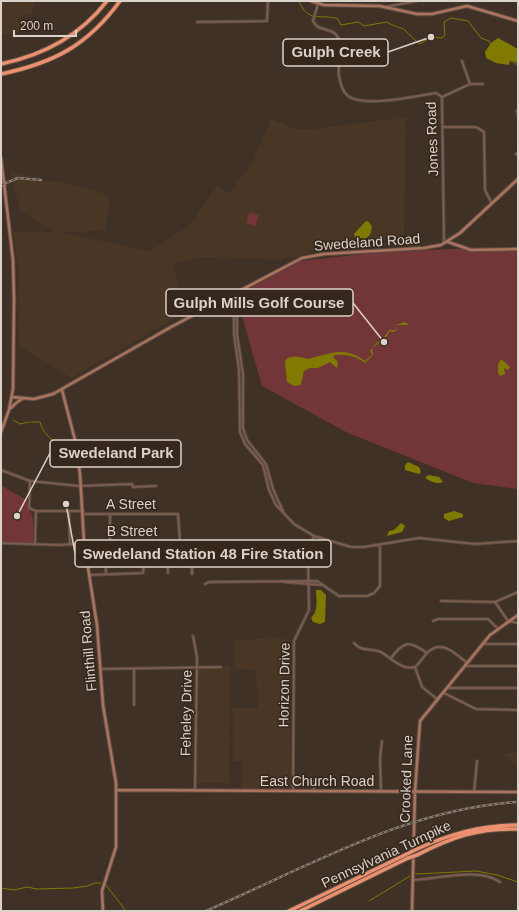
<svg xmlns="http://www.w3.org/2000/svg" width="519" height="912" viewBox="0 0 519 912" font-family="Helvetica,sans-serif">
<rect width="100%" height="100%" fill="#3f3125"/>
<path fill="#493625" d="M1,1H34V9L31,15L20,16L18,19L20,33L1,34Z
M406,117L404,238L319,246L309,253L298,257L274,259L203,257L174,264L183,314L71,378L18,345L19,274L13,232H55L20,210L10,172L89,189L110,196L105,230L63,233L150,251L191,224L217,186L229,194L253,161L271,119L296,129H313Z
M276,638L291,640L290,710L291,787L289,790L241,789L242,761H233V708H258L256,670L234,669V640Z
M198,666L231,667L229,783H197Z
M504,753H518V769Z"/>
<path fill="#723639" d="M249,212L259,215L255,226L246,223Z
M454,249H518V489L473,483L348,433L262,386L237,298L238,295L300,261L382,252Z
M2,486L27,500L28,508C36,517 33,531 33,543L1,542Z"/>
<path fill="#807a03" d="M498,38L518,49V63L510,60L509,65L496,63L486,58L485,52L491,43Z
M366,221L369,222L372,227L370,235L365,239L355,237L354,234Z
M405,322L409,325H396L397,330L393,332L390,331L385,339L372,348L373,355L365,363C356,356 347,354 335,355L333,357L338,362L337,368L330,362L318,368H310L304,371L301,385L294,386L287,382L285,361C290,354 300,357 307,359C330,354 344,345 365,361L372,355L370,351C374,343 384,340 389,330H396V325Z
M501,359L510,367L508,370L504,368L505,374L500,376L498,373V364Z
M408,462L419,467L421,472L419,474L405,470V465Z
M428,475L439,477L443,482C437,485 430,481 425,478Z
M454,511L463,514V517L449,521L444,518V514Z
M401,523L405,526L402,532L387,536L389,531L394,530Z
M316,590H321L326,595L325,622L320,624L313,622L311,618C319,610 316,599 316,590Z"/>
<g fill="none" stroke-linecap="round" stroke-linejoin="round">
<path stroke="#807a03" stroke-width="1" d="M299,1C308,24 320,13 338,19L341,25L358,22L364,26L387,22C392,26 401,27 405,30C410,35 414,40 420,44L431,37L442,38L445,35L444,22L451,18L468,21L481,38L489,41L491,45
M509,60L518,65
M1,416H2
M13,420L20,424L29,422
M31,422H40C44,438 60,447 75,450
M79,450L98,445
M416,874L476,871L497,875L518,882
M106,885L126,911
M1,888L14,890L27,887L37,889L73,888L87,886L95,883H101
M369,901L410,876"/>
<defs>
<path id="street" d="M318,4L313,21C318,33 335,26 339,40C343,51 337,65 339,76C340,82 343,92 348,96C365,108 416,96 436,93L442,97
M385,7L417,1
M197,22L267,21L268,1
M462,61L470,84
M442,97L444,243
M442,97L470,84H483
M517,111L518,115
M443,127H476L484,132L485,190L492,204
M516,154L518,153
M233,295L237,306V334L243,374V428L247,440L266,464L273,489L283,511
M229,297L234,308V334L239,370L240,432L245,444L263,465L269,490L276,505L294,524L314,536L351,547H364L419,538L475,544L518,541
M1,470L30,481L79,486L132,484L133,487L156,486
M30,481L29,508L36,511L35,544
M36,511H83
M69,511L70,545
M83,514H178L180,541
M110,514V540
M105,541L106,573
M84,542H189L192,547V574
M1,543L59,545L85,543
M167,555L168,573
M146,556H182L204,553L212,558L208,564H191
M90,575L143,573L146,545
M285,582L321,585
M205,584L209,582L317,581L339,596H367L374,593L380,586V544
M441,601L495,602L518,592
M495,602L508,621L518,623
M433,621L438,619H488L497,628
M193,636L197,657L195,790
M354,643C361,652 372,648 381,652C391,658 403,671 415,667
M484,644H518
M391,658C404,641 409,640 427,653
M466,666H518
M415,667C420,663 423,657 428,652C442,639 456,654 467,663
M415,667L422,687L437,699
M101,669L221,667
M134,669V705
M448,688H518
M444,693L476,709L518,710
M293,791L294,641L309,610L308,554L314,536
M381,791L380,758L382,741
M314,792V781
M474,792L477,761
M413,880C438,879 479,867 500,882"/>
<path id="secondary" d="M311,1L324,5L380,6L417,14H432L467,6L518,21
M1,158L13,260L14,300L13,389L9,410L1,432
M448,242L471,250L518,249
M62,390L75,440L80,474L84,542L97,625L103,705L116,783V847L102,891L103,911
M12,397L34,399L53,394L171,327L302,258L324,254L424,248L441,245L460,233L518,179
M11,408L16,403L22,399
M117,790L518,792
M412,911L415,791L420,721L490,635L518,615"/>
<path id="highway" d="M1,64C44,55 80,36 107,1
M1,74C54,63 88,45 120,1
M417,849C450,834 481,825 518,825
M417,855C452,837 478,828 518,829
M289,911L409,853
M300,911L408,858"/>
</defs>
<use href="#street" stroke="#5b4e43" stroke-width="3.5"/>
<use href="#secondary" stroke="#5b4e43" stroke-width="4.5"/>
<use href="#highway" stroke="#5b4e43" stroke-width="5.5"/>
<use href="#street" stroke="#825d4f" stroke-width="1.5"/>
<use href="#secondary" stroke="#ad725d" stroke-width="2.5"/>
<use href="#highway" stroke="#ec9070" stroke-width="3.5"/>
<defs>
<path id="rail" d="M1,185L18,178L41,180
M206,911C308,867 405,809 518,802"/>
</defs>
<use href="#rail" stroke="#8a7e74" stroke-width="2.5"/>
<use href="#rail" stroke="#35271b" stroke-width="1" stroke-dasharray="3" stroke-linecap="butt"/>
<defs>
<path id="highway-bridge" d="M409,853L417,849
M408,858L417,855"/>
</defs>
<use href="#highway-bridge" stroke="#5b4e43" stroke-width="5.5" stroke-linecap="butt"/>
<use href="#highway-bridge" stroke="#ec9070" stroke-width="3.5"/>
</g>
<g text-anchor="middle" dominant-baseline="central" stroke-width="3" stroke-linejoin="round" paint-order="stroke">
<g font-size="14" fill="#dbd2ca" stroke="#35271b">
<text transform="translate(432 139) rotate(-92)">Jones Road</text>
<text transform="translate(367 242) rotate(-4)">Swedeland Road</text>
<text x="131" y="504">A Street</text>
<text x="132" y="531">B Street</text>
<text transform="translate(88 651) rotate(-95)">Flinthill Road</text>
<text transform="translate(284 685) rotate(-89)">Horizon Drive</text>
<text transform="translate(186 713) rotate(-89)">Feheley Drive</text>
<text transform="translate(406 779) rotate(-88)">Crooked Lane</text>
<text x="317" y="781">East Church Road</text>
<text transform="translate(386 854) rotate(-25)">Pennsylvania Turnpike</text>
</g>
</g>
<path fill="none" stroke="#dbd2ca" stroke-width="1.5" d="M431 37L388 52M384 342L353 303M17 516L50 453M66 504L75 553"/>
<g fill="#dbd2ca" stroke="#35271b" stroke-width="1.5">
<circle cx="431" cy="37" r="4"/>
<circle cx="384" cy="342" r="4"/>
<circle cx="17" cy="516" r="4"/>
<circle cx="66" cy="504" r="4"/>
</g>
<g fill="#35271b" stroke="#dbd2ca" stroke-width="1.5">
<rect x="283" y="39" width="105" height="27" rx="4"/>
<rect x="166" y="289" width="187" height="27" rx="4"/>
<rect x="50" y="440" width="131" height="27" rx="4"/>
<rect x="75" y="540" width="256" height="27" rx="4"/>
</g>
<g font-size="15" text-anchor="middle" font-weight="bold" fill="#dbd2ca">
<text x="336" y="57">Gulph Creek</text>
<text x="259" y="308">Gulph Mills Golf Course</text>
<text x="116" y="458">Swedeland Park</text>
<text x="203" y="559">Swedeland Station 48 Fire Station</text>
</g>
<rect width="519" height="912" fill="none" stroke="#dbd2ca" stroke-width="4"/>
<path d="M14 30v6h62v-6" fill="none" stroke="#dbd2ca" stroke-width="2"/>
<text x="20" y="30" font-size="12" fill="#dbd2ca" stroke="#35271b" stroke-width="3" paint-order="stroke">200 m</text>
</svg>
